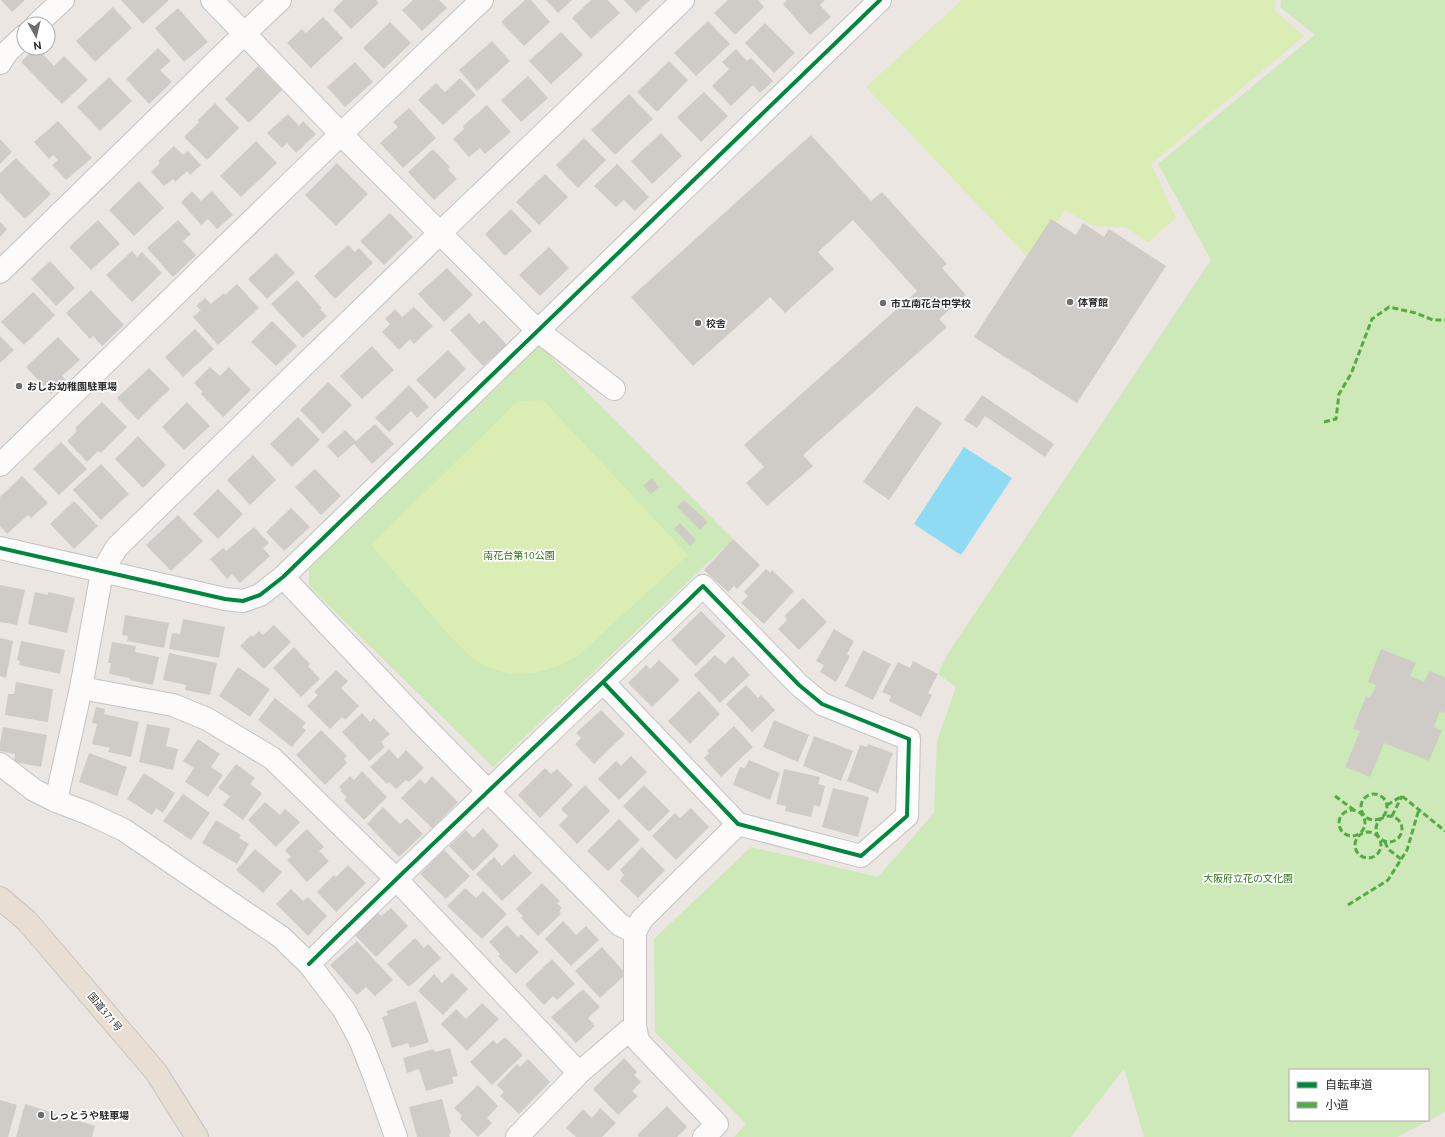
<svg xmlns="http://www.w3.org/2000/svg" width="1445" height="1137" viewBox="0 0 1445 1137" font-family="Ubuntu,'Noto Sans JP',sans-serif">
<rect width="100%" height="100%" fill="#ebe6e1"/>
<path fill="#cce9b7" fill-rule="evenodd" d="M1281,0H1445V1112L1397,1137H1144L1124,1069L1071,1137H734L746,1124L655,1032L654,939L751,847L878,877L934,813L937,741L956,687L938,674L948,653L1211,260L1158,164L1315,35L1280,7ZM1290,1070H1428V1120H1290Z
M540,345L733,539L493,767L309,586V569Z"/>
<path fill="#d9edb4" d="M962,0H1275L1274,10L1304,36L1151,164L1176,218L1148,242L1125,227L1093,226L1065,210L1031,261L866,87Z
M543,400L688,555L579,655L559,666L535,673L509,674L487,667L471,657L447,633L371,545L518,401Z"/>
<path fill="#8edbf3" d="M964,447L1012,478L961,555L914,524Z"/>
<path fill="#cfccc8" d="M1,0H25L12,12Z
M121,0H169L143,24Z
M343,0H376L379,3L351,29L333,10Z
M413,0H439L447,8L422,31L402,10Z
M525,0H531L550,22L524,46L501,22Z
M546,0H572L558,13Z
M591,0H608L620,13L591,39L572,18Z
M624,0H650L636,13Z
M728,0H758L764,7L735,35L714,13Z
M787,0H825L820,5L831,17L810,35L783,4Z
M113,7L132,28L95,62L76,41Z
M178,8L208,42L184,62L155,28Z
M323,17L343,38L311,68L287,43L302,29L306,33Z
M708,21L730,44L696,76L674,53Z
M390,22L411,43L384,69L363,48Z
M765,23L795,53L774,73L745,43Z
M561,32L583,55L551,84L529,61Z
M492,41L510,61L477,91L459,70Z
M35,48H37L54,66L64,56L88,80L62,104L21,62Z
M158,48L171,61L160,70L172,82L149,104L126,79Z
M736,49L747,61L751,58L773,81L760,93L753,85L731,106L712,86L729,69L722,62Z
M669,61L688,80L657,112L637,92Z
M355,62L373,82L345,107L327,87Z
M258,66L282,90L249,123L225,99Z
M528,76L548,98L521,122L501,100Z
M109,77L132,101L100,131L77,107Z
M460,78L476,95L443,125L418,100L436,83L445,92Z
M704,92L728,116L701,142L677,117Z
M629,94L653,119L615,155L591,130Z
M215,103L239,128L207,160L184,137L199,122L197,121Z
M487,105L511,132L485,154L480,148L469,157L453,139L464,129L463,126Z
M409,108L436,138L403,168L380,143L398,127L393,122Z
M288,114L299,126L303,121L316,134L296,153L287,143L282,148L267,133Z
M58,121L92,158L66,180L52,165L58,160L53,155L49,159L34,142Z
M661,133L682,156L652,184L631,161Z
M811,135L871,201L882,192L947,264L942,268L966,295L939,319L947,327L803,455L813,466L767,506L746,483L764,467L744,445L917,291L853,220L818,252L834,269L785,313L770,297L693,366L631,297Z
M584,138L606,160L578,188L556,165Z
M0,139L12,152L0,164Z
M256,141L277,163L241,197L220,176Z
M174,146L183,155L188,151L201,165L190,175L187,171L175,182L173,179L164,186L151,172L160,163L158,161Z
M433,149L450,167L448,169L457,179L434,200L408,172Z
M16,158L51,194L25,219L0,193V173Z
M337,163L368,194L336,226L305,195Z
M617,164L649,197L635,211L624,200L616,207L594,186Z
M545,174L568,197L539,225L516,202Z
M139,181L164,208L134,236L109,210Z
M192,191L201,201L212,191L233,215L217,229L208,219L201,225L181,202Z
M511,209L532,231L505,256L485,234Z
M390,213L413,237L384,265L360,241Z
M1051,219L1076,235L1083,223L1104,237L1109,229L1166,266L1077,403L974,337Z
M98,220L120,244L91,270L69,247Z
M178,220L191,234L183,241L196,255L173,277L147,248Z
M0,222L7,229L0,237Z
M348,245L355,252L359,248L373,263L335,299L314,276Z
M549,247L569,268L540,296L519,275Z
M132,251L137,257L142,252L162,273L132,302L106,275Z
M276,253L295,273L267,299L248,279Z
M50,261L75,288L56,306L31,279Z
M447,268L473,295L444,322L418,294Z
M297,280L322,308L320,309L327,316L303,338L271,304Z
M237,284L259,308L218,345L193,317L201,310L196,306L205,298L211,304L224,293L225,295Z
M91,290L124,325L102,346L93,336L90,339L66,313Z
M33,292L55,315L24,345L1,322Z
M414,307L433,326L414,344L410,339L399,350L382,332L390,324L385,319L395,309L402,317Z
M469,313L479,324L484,320L507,345L483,366L450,330Z
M272,321L297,346L276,366L251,342Z
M195,329L214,349L183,377L165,357Z
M0,336L14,350L0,363Z
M58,337L80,360L62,376L66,380L51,394L26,367Z
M372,346L394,370L362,399L340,376Z
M448,350L466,369L435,399L416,380Z
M210,367L220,376L229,367L251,390L223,417L201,394L203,392L194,383Z
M149,368L170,389L138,420L117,398Z
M328,382L352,405L323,434L300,410Z
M409,385L429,407L417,418L411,411L389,432L375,418Z
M982,395L1054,444L1045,457L985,416L977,428L964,420Z
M102,402L127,427L101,453L98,451L87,462L67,441L77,431L75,428Z
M187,402L210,426L184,450L162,427Z
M916,406L942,423L889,500L863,482Z
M298,417L320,440L292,467L270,444Z
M375,424L394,444L372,464L354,444L338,458L327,446L345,430L356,441Z
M138,436L166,465L143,488L115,459Z
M61,442L87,469L59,495L33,469Z
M253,455L276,480L250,505L227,480Z
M101,464L129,494L101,520L73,490Z
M315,469L341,496L321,515L295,487Z
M22,476L48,503L31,518L28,515L7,534L0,526V497Z
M652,478L659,487L651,494L643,486Z
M218,489L243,514L218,539L193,514Z
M684,500L708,522L700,530L677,507Z
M74,501L98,526L74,549L50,524Z
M291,508L310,527L284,551L266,532Z
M178,515L203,541L171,571L146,545Z
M680,523L696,540L690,546L674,529Z
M254,527L269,543L263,548L270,556L240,583L232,574L227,579L210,559L223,548L226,551Z
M733,539L760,565L737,589L734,586L728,592L704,570Z
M766,569L770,573L772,570L794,591L764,624L741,603L748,596L744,592Z
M0,585L25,590L17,625L0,622Z
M35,592L48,595V592L75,598L67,633L28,624Z
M803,598L827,622L799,650L778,629L787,620L784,616Z
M701,611L726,636L696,666L671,640Z
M125,615L169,623L164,648L127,641L128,636L122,635Z
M183,619L225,627L219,658L169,649L172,633L180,634Z
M274,625L291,642L264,669L240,646L251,635L253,637L259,631L263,635Z
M834,629L854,641L847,654L850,656L836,682L820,672L824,665L816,661Z
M0,638L13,641L6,678L0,676Z
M21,641L65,650L60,674L19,665L20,661L17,660Z
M112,642L136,646L135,652L159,657L153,685L130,680V678L109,674L111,663H108Z
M294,647L310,664L308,666L320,679L301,697L273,668Z
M1381,649L1416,663L1410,676L1424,682L1429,671L1445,677V713L1440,711L1434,727L1442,730L1429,761L1384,743L1370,777L1345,767L1360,731L1353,729L1366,696L1370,698L1376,685L1368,682Z
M863,650L891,664L873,700L845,686Z
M169,653L217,663L210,695L185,690L186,685L163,680Z
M715,655L725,664L733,656L750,675L720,703L694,675Z
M659,660L680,680L652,707L628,683L646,665L650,669Z
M913,661L938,674L928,693L932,695L921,717L889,701L891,696L882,692L898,662L910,668Z
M238,667L270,689L250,717L219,696Z
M336,670L348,681L341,688L359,706L345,720L342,717L330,729L307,706L318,695L314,692Z
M16,682L53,689L48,722L5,715L8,694H14Z
M746,685L758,698L761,695L775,710L752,732L726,704Z
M699,691L720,714L690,744L668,721Z
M275,698L306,723L302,727L306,730L292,747L258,720Z
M96,707L105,709L104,714L139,722L131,757L108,752L110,748L92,744L97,724L92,723Z
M601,710L625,734L594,764L575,744L581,738L576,733Z
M362,713L370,722L374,718L390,734L381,742L385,747L369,761L342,732Z
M774,720L809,735L798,762L763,747Z
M147,724L170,728L166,746L178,749L173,770L139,762Z
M734,726L753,747L721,777L704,758L709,753L707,751Z
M3,727L47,735L41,767L14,762L15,754L0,751V743Z
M321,730L347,756L344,759L347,763L325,785L296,755Z
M814,736L853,751L841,781L803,766Z
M198,739L220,754L211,767L223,775L208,797L185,782L194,768L183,761Z
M868,744L893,753L878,793L847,781L860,745L867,747Z
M389,749L398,759L406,750L424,768L409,782L406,780L396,789L389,782L387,784L370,767Z
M89,753L127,767L117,796L79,782Z
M631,756L647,772L619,800L598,779L616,761L621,766Z
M749,760L780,773L770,800L733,785L740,767L745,768Z
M236,764L255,778L250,784L262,793L243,820L223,805L230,796L218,788Z
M545,768L551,774L557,769L573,785L540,818L518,795Z
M784,769L820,777L818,784L825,786L820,807L814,805L811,817L785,811L786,806L776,804Z
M362,771L387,797L364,820L344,800L347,797L340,791L342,790L339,787L350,776L354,780Z
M144,773L175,793L163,813L156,808L152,815L127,799Z
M432,776L458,802L432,828L401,798L420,779L425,784Z
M585,785L610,811L577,844L559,825L568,816L561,809Z
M644,785L670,811L649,832L623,806Z
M833,788L869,797L858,837L822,827Z
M183,794L210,813L191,840L163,821Z
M265,802L280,815L285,809L300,822L276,847L248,820Z
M383,807L400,824L407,818L423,834L399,857L367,824Z
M691,808L709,827L676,860L652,836L675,813L680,818Z
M619,819L640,840L608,871L587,851Z
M216,820L241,835L239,838L249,844L237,864L202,843Z
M483,828L499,846L473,871L449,846L466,830L473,838Z
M307,829L324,847L319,851L329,861L307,882L287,860L291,857L285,850Z
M642,847L665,870L638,898L620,881L624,875L620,870Z
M255,849L282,872L263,893L236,870Z
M444,850L470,876L446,899L420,874Z
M514,854L532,873L502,901L476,874L494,857L502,866Z
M348,865L366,883L336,912L317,892L334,875L336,877Z
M542,883L560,901L557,903L562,908L559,912L561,914L538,936L521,918L523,916L516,909Z
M465,888L476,898L483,891L507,914L482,939L447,906Z
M291,889L303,901L308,897L327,916L308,936L276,904Z
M391,908L408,926L376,957L351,931L377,912L381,916Z
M563,921L576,935L586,926L599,940L571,966L545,939Z
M507,925L518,937L521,934L539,952L516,974L498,956L500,954L489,942Z
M415,938L424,948L428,944L441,958L409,987L387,964Z
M357,941L393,980L375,996L366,987L357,995L330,965Z
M602,947L626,974L600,998L575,971Z
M552,959L575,984L557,1000L553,996L544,1005L525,985Z
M452,973L468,989L443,1015L418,991L434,974L442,983Z
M583,989L600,1007L588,1018L595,1026L576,1043L551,1017Z
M416,1001L429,1042L410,1048L408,1043L392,1048L382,1017L388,1015L386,1011Z
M482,1003L499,1019L467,1051L441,1024L456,1009L466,1019Z
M505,1037L523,1055L492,1085L470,1062L493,1040L497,1044Z
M450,1048L458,1076L452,1077L454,1083L426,1091L419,1069L407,1073L403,1058L434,1049L435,1052Z
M624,1058L637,1072L634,1075L641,1082L632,1091L638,1096L618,1115L593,1089Z
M528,1059L550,1082L519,1114L500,1096L504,1092L497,1085L517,1064L520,1067Z
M478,1085L498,1106L487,1118L492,1123L478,1137L460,1119L462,1116L454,1108Z
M442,1099L451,1133L449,1134L450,1137H417L409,1107Z
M0,1100L17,1105L8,1137H0Z
M25,1104L95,1126L92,1137H16Z
M667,1106L687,1127L677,1137H639L637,1135Z
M600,1108L616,1123L602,1137H576L566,1128L583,1109L592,1118Z"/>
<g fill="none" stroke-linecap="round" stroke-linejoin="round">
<defs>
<path id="minor" d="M212,0L341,134L537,330L614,389
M37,24L63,0
M0,63L7,52L24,36
M0,272L245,33L280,0
M0,465L341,134L482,0
M0,548L225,599L243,601L260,595L283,577L880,0
M283,577L424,726L620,925L635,932
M81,688L173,705L207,719L272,758L396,879L579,1073
M0,764L34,790L56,801L90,814L124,830L281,937L309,964L344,1010L360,1040L374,1075L396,1137
M56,801L81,688L102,572L117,547L440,233L683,0
M309,964C438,837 572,713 703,586L799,685L822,704L909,739L907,816L861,856L738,824L604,683
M517,1137L579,1073L635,1025
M704,1137L717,1124L638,1041L635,1025V932L642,919L738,824"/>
<path id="highway" d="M0,898L27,921L156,1072L197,1137"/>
</defs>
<use href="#minor" stroke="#c4c2c3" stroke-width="24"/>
<use href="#highway" stroke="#c6c4c2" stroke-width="24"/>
<use href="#minor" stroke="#fcfbfa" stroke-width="22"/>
<use href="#highway" stroke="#e9ded4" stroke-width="22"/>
<path stroke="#54ab44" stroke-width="3" stroke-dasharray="6 3" stroke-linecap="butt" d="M1324,422L1336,419L1339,394L1351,374L1372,319L1389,307L1416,313L1433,320H1445
M1361 807a13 13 0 1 1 26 0a13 13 0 1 1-26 0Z
M1335,796L1354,810
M1387,805L1402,796L1445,831
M1339 823a13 13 0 1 1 26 0a13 13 0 1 1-26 0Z
M1376 829a13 13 0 1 1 26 0a13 13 0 1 1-26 0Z
M1392,816L1402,796
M1355 845a13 13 0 1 1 26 0a13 13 0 1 1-26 0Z
M1385,842L1388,849L1401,859
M1348,905L1388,880L1407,850L1419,809"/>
<defs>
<path id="cycleway" d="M0,548L225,599L243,601L260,595L283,577L880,0
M309,964C438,837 572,713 703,586L799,685L822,704L909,739L907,816L861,856L738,824L604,683"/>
</defs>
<use href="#cycleway" stroke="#fff" stroke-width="6"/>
<use href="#cycleway" stroke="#00873e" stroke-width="4"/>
</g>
<g fill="#6f6d6b" stroke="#fff" stroke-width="1.5">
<circle cx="1070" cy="302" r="4"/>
<circle cx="883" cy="303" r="4"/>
<circle cx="698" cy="323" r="4"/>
<circle cx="19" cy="386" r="4"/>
<circle cx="41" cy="1115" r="4"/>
</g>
<g text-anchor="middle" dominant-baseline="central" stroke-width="3.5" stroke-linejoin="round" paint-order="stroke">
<g font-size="10" font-weight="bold" fill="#2c2c2c" stroke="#fff" text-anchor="start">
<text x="1078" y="302">体育館</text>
<text x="891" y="303">市立南花台中学校</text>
<text x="706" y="323">校舎</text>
<text x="27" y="386">おしお幼稚園駐車場</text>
<text x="49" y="1115">しっとうや駐車場</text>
</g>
<g font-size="10" fill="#287213" stroke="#fff">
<text x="519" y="555">南花台第10公園</text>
<text x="1248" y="878">大阪府立花の文化園</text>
</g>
<g font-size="10" fill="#2c2c2c" stroke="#fff">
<text transform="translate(105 1012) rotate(50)">国道371号</text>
</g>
</g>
<rect x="1289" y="1069" width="140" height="52" fill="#ffffff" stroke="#ababab"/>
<rect x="1297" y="1082" width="20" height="6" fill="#00873e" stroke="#ababab"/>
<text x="1325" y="1089" font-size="12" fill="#2c2c2c">自転車道</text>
<rect x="1297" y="1102" width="20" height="6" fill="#54ab44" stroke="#ababab"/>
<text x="1325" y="1109" font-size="12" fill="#2c2c2c">小道</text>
<g transform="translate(36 36) rotate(172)"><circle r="19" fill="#ffffff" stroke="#ababab"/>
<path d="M0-3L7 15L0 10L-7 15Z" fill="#6f6d6b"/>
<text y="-6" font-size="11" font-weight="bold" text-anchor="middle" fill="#2c2c2c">N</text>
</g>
</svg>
